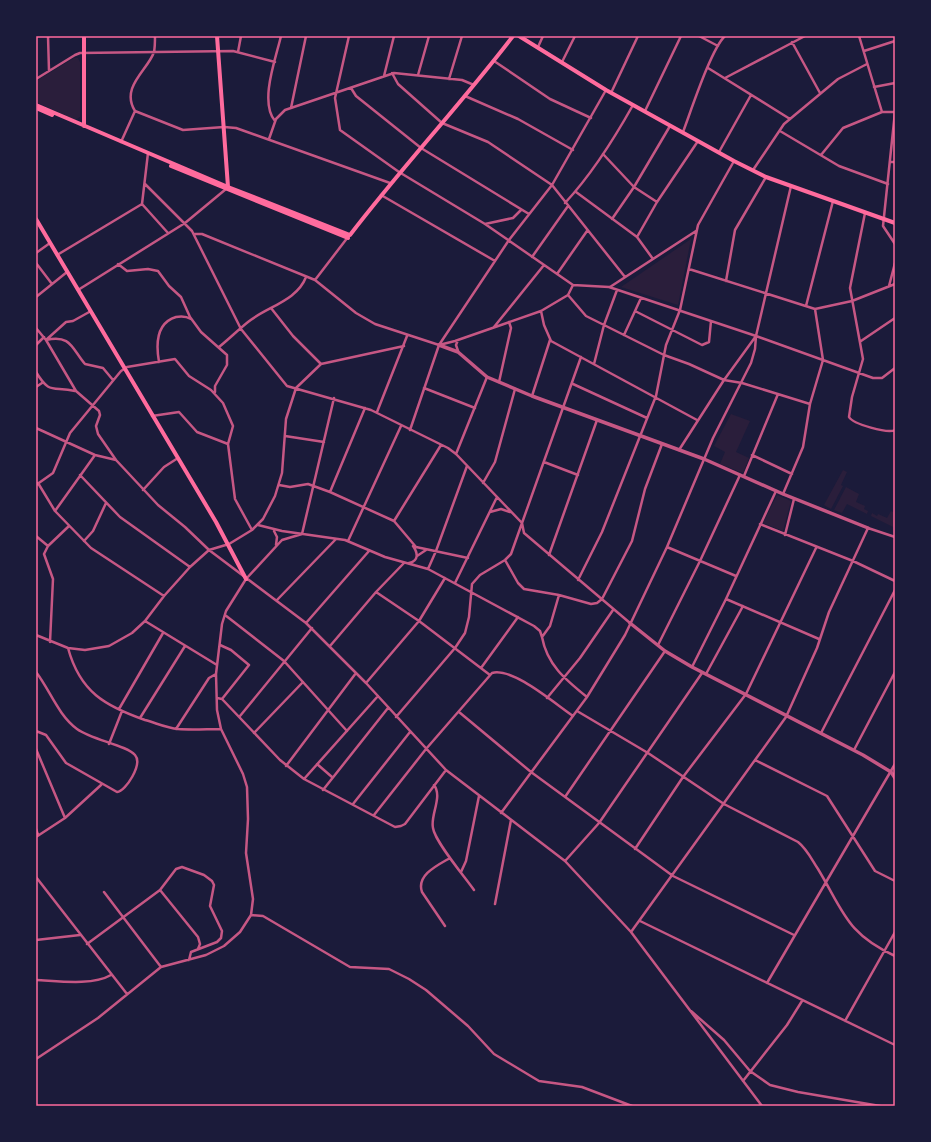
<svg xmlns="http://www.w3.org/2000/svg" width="931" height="1142" viewBox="0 0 931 1142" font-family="'Exo 2',sans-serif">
<rect width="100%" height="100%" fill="#1b1b3a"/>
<path fill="#2a1e3b" d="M74,58H78L80,62V117L75,120L36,102V81Z
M691,239L678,305L621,287Z
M731,414L750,421L736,452L749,458L743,473L720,464L725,452L714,446Z
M843,470L847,472L841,485L843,486L831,509L824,505Z
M846,487L859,494L856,502L865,506L864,509L868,511L867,514L847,504L842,513L834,510Z
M777,495L791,501L783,531L763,523Z
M891,511L895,513V528L871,516L872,513L877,516L878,514L887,518Z"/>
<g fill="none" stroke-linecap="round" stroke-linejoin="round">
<path stroke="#c65784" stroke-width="2.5" d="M48,36L49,71
M349,36L335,98L340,130L399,172L485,224L573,285L609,287L756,336L873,378H882L895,368
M699,36L718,46
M859,36L882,112
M792,42L820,93
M538,47L543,36
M864,51L895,41
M238,52L241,36
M494,61L550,99L591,118
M562,62L575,36
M708,68L790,119
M392,73L398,84L442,123L488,142L552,185L625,277
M418,75L429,36
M384,76L394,36
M725,78L805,36
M36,79L75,55L80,53L233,51L275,62
M449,79L462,36
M874,87L895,83
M351,88L356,96L421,148L529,214
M611,93L638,36
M465,96L518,119L573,150
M291,108L306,36
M135,111L183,130L224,127L236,128L390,183
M645,111L681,36
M895,112L883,226L895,244
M275,121C259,102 276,58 281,36
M780,131L839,166L888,184
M683,132C691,111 711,49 725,36
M269,139L276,119L285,110L394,73L462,80L474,85
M121,142L135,111C120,87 148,70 154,52C155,47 155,41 155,36
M719,152L751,95
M603,154L634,187L657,202
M821,155L843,128L882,112H895
M891,162H895
M753,170L784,124L838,79L867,64
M145,184L192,231L241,329L287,386L371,410L448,448L456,454L522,523L524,533L630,623
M576,192L637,237L653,259
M381,195L495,261
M565,203C592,174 614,139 633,105
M142,204L168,233
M865,213L850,288L863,359L852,397L849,417C853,424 888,434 895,430
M612,219L634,187L670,126
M485,224L513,218L521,210
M194,234H202L315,280L356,313L375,324L439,345L455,341L541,311L568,295L573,285
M637,237L657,202L698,141
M36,253L50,243
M57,255L142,204L148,153
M532,257L568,206
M36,263L52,284
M118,264L127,271L148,269L158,271L169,286L181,297L190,317L201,332L227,355V365L215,386V392
M689,269L815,309L852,301L895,284
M557,274L587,231
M315,280L348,237
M726,281L735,230L766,177
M889,286L895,263
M610,287L696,231
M78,290L185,223L226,189
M568,295L586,316L664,355L689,364L724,380L742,383L810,404
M36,297L67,272
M806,306L833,201
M271,308L293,336L321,364
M541,311L544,325L551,341L697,420
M635,311L702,345L709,342L711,321
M494,327L544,265
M36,328L46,340L76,391L99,411L100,415L96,426L98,434L116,460L158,505L185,527L209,550L306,623L366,683L446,770L565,861L631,932L762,1106
M624,335L641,298
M46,340C71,334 72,349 85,364L103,368L113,380
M46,340L66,322L73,321L91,311
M861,341L895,318
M36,345L44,337
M219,347C229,339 238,330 248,322C266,307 297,301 306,277
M458,351L456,345L458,340
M159,362C156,345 156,323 176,317C181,316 186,316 191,319
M594,364L604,325L617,290
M36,372C50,395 52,386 75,391
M499,382L511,328L509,322
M573,384L647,418
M36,387L42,383
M424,388L475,408
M532,396L550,340
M377,412L407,336
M152,416L179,412L197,432L228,444L235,499L252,530
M36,428L95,455L116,460
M410,430L439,345L509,240L552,185L606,90
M285,436L324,442
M679,450L724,380L756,336
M456,454L487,377
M752,455L792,474
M544,462L578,475
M80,475L120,517L190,567
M744,476L778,394
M38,483L55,511L91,548L164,596
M483,483L495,462L515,389
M36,485L53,473L70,433L121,371L127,367L175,359L189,376L211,390L223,403L233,426L228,444
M279,485L290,487L308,484L330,492L394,521L416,547L468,558
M143,490L164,467L178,458
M330,492L365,408
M783,494L803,447L810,404L823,360L815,309
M55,511L95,455
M490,512L501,509L510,512
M394,521L441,445
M760,524L853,561L895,581
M258,525L282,531L345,540L385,557L428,569L534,626L540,631L542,637
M274,531L277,537L276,545
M785,535L794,499
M36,536L48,546
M84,541L93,531L106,503
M348,541L401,426
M667,547L736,576
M549,555L597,420
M417,556L426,550
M505,560L518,583L524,589L559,595L591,604L597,603L602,599L632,541L645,489L662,444
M409,563C419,561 418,553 413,546
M428,569L436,551L467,466
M578,580L602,532L656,396L666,345L680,310L698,225L734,161
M455,583L497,497
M376,592L419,621L490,675
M559,595L550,626L542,637C547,665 566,680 587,697
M726,599L819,639
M277,600L336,539
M225,615L284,661L347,731
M145,621L217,665
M306,623L369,551
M36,635L68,648L85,650L109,646L132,633L145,621L164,596L190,567L209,550L229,544L252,530L263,519L275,496L282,473L286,419L296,388L321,364L404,346
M50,642L53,579L44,554L48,546L69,526
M220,645L231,650L249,665L222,699
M658,645L700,561L740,475
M330,646L376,592L404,563
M68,648C80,692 105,706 145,720C156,723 167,728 178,729C192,730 207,729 221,729
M692,667L726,599L776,491
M481,668L518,617
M36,672C50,690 58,715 77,729C92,740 126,745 135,755C143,764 126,791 117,792L66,763L46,735L36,731
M706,674L743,606
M366,683L419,621L445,578
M217,698L222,699L280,760L304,779L395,827L401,826L405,824L446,770
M547,698L580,658L613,610
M119,709L163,633
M577,711L648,753L724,804L798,842C807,849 812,860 818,869C844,912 846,933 895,956
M459,712L531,772L673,876L794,935
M240,716L312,628
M396,717L455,648L465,633L469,617L472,584L480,575L505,560L511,554L581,357
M140,718L185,646
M176,729L209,678L216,674
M254,733L303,682
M821,733L895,590
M109,744L122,711
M36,749L65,818
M854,750L895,672
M755,760L827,796L875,871L895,881
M317,764L332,777
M286,766L356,673
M304,779L378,696
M434,785C443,797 430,815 433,828C435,842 465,877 474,890
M323,790L388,708
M565,797L665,651
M353,804L410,732
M501,813L587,697L625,635L667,547L713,438L751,363L755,349L756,336L791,186
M374,815L426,749L492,673C513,667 555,704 573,716
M36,829L38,835
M36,837L65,818L101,785
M635,849L683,777L746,694L816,548
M565,861L599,823L702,673
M461,872L466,861L479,796
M36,877L127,994
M160,890L198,937L200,944L198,949
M104,892L161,967
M495,904L511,820
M251,915L263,916L350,967L389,969L409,979L426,990L468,1026L494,1054L539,1081L582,1087L632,1106
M640,921L895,1045
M445,926L422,892C416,875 438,865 450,858
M631,932L786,717L817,648L829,612L868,528L895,537
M36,940L80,935
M87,944L160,890L176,869L182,867L204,875L212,881L214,885L210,906L222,931L221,938L217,942L191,952L189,960
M36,980C58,981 92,986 111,975
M767,983L895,764
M691,1011L724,1040L750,1071L770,1085L798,1092L880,1106
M845,1021L895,932
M36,1059L98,1018L161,967L206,955L224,946L240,932L251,915L253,899L246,853L248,819L247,787L243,774L221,729L217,710L216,674L222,624L226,611L246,579L282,540L302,534L334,398
M743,1081L787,1025L802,1001"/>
<path stroke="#c65784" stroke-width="3.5" d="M439,345L458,352L487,377L532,396L704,459L783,494L868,528
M630,623L665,651L692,667L863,755L891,772L895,778"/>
<path stroke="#ff6b9d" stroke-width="4" d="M217,36L228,187
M519,36L606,90L734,161L766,177L895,223
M36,105L228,187L350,235C402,167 461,104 513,36
M36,108L52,115
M84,126V36
M171,166L348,238
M36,219L216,522L246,579"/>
</g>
<rect width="931" height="1142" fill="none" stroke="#1b1b3a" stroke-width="74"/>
<rect x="37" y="37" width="857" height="1068" fill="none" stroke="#ff6b9d" stroke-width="1.5"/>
</svg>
